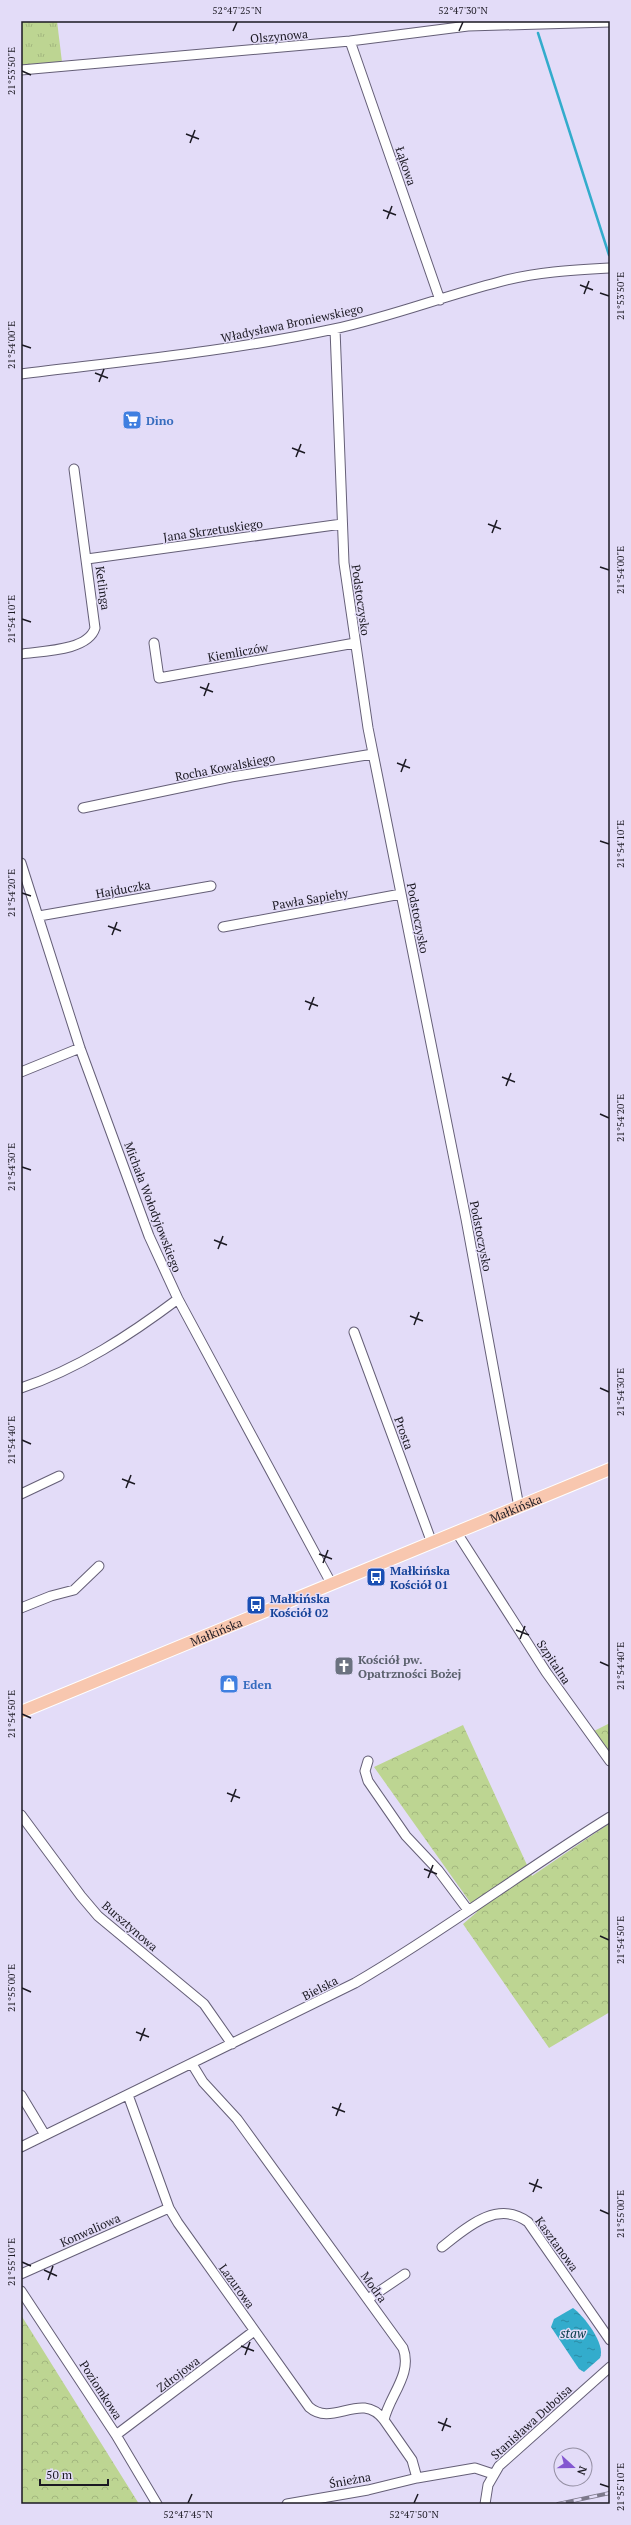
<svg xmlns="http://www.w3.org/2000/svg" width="631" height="2525" viewBox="0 0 631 2525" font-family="'PT Serif',serif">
<defs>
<pattern id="grass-tufts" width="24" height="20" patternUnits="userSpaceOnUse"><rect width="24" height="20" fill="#bdd592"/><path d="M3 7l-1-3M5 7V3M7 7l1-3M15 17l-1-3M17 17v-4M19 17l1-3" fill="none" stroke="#a2b67e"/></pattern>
<pattern id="forest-crowns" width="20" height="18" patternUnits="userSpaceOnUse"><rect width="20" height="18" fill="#bdd592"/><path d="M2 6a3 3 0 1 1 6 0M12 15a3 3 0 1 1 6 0" fill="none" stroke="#a2b67e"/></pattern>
<pattern id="water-ripples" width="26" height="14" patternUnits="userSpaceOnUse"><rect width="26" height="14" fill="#33accc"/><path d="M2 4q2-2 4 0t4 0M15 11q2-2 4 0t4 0" fill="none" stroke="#2a8ba5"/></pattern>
</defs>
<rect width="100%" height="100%" fill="#e3dcf8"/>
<path fill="url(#grass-tufts)" d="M21,21H57L62,62L21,67Z"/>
<path fill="url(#forest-crowns)" d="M610,1723V1755L592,1732Z
M463,1725L532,1876L610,1823V2012L549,2048L463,1924L477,1912L374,1767Z
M21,2315L139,2504H21Z"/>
<path fill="url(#water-ripples)" d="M573,2308C584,2316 606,2344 600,2358L584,2372L579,2369L551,2327L554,2319Z"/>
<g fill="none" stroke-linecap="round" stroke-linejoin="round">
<path stroke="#33accc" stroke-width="2.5" d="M538,33L609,255"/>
<defs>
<path id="minor" d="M350,41L440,300
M21,70L350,41L468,26L610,22
M335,329L344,563L368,728L466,1219L519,1507
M21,374C126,361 231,351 334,329C390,317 444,296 499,282C535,272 573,270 610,268
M87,559L342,524
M154,643L159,678L355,643
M21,654C42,651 88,651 95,628L74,469
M83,808L231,777L373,754
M21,863L80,1048L149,1236L178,1299L331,1583
M39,916L211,886
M223,927L401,894
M21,1072L80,1048
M354,1332L432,1543
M21,1388C78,1369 130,1335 178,1299
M21,1494L59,1476
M457,1533L546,1672L610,1761
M21,1608L51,1596L74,1590L99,1566
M368,1761L365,1771L368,1781L406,1836L438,1870L468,1910
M21,1815L81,1896L98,1916L204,2004L232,2044
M192,2064L203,2082L237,2119L403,2348C413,2374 389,2396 384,2420L412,2460L417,2478L475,2468L493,2474
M21,2095L45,2135
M128,2095L169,2208L178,2223L309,2407C333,2428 361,2390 384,2420
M21,2147L355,1983C443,1932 524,1870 610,1817
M442,2247C466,2228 497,2199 528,2222L610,2340
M21,2274L169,2208
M21,2291L116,2435L157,2504
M368,2299L405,2274
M116,2435L254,2331
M287,2504L368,2490L417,2478
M485,2504L488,2485L499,2466L610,2367"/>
<g id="major">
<path id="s1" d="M21,1712L610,1469"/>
</g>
</defs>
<use href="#minor" stroke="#655f77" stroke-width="11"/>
<use href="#major" stroke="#fff" stroke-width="14"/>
<use href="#minor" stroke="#fff" stroke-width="9"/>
<use href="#major" stroke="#f8c7af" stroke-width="12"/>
<defs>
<path id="rail" d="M558,2504L610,2493"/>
</defs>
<use href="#rail" stroke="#7d798b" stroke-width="4"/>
<use href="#rail" stroke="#e3dcf8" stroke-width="2.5" stroke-dasharray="8" stroke-linecap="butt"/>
</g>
<path fill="none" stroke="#1b1922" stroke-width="1.5" d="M233,31L237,22M459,31L463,22M22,71L31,75M186,134L199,139M190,143L195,130M383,210L396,215M387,219L392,206M580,285L593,290M600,293L609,296M584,294L589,281M22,345L31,348M95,373L108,378M99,382L104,369M292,448L305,453M296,457L301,444M488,524L501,529M492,533L497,520M600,567L609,570M22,619L31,622M200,687L213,692M204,696L209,683M397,763L410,768M401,772L406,759M600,841L609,844M22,893L31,896M108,926L121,931M112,935L117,922M305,1001L318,1006M309,1010L314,997M502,1077L515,1082M506,1086L511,1073M600,1114L609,1118M22,1167L31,1170M214,1240L227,1245M218,1249L223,1236M410,1316L423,1321M414,1325L419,1312M600,1388L609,1392M22,1440L31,1444M122,1479L135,1484M126,1488L131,1475M319,1554L332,1559M323,1563L328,1550M516,1630L529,1635M520,1639L525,1626M600,1662L609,1666M22,1714L31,1718M227,1793L240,1798M231,1802L236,1789M424,1869L437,1874M428,1878L433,1865M600,1936L609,1940M22,1988L31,1992M136,2032L149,2037M140,2041L145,2028M332,2107L345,2112M336,2116L341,2103M529,2183L542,2188M533,2192L538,2179M600,2210L609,2214M22,2262L31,2266M44,2270L57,2276M48,2280L53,2266M241,2346L254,2351M245,2355L250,2342M438,2422L451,2427M442,2431L447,2418M600,2484L609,2487M188,2503L192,2494M414,2503L418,2494"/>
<defs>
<symbol id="supermarket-square" viewBox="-11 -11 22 22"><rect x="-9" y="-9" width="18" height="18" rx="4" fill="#3f7fe0" stroke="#e3dcf8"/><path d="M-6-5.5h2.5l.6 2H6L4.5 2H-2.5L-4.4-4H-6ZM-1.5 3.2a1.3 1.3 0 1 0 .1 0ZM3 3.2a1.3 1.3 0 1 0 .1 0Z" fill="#fff"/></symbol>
<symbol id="bus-square" viewBox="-11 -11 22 22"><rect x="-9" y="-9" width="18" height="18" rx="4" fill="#1a4fb4" stroke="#e3dcf8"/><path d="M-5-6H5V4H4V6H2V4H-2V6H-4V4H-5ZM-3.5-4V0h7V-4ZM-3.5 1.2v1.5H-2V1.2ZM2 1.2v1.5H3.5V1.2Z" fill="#fff"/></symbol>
<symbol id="church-square" viewBox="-11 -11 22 22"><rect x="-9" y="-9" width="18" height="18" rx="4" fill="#6b7280" stroke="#e3dcf8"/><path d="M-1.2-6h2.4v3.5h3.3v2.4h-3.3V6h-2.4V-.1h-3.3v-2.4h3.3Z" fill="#fff"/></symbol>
<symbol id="shop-square" viewBox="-11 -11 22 22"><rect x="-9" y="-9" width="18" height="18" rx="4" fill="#3f7fe0" stroke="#e3dcf8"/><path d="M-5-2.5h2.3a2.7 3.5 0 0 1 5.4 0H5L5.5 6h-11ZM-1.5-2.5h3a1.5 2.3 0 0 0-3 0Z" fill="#fff"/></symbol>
</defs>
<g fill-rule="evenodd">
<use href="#supermarket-square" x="121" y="409" width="22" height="22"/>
<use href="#bus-square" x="365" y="1566" width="22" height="22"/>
<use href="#bus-square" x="245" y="1594" width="22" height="22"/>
<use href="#church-square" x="333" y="1655" width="22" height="22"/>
<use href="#shop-square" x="218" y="1673" width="22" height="22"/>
</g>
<g text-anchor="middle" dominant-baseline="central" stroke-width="3" stroke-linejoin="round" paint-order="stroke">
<g font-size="12" fill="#1b1922" stroke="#e3dcf8">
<text transform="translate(279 36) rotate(-5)">Olszynowa</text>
<text transform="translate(406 166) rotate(71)">Łąkowa</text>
<text transform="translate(292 323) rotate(-12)">Władysława Broniewskiego</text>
<text transform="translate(213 530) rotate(-8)">Jana Skrzetuskiego</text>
<text transform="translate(103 588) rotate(82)">Ketlinga</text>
<text transform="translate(361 600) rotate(82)">Podstoczysko</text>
<text transform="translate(238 652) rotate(-10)">Kiemliczów</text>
<text transform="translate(225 767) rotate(-11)">Rocha Kowalskiego</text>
<text transform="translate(123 889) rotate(-10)">Hajduczka</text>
<text transform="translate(310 899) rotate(-10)">Pawła Sapiehy</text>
<text transform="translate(418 918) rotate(79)">Podstoczysko</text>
<text transform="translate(153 1207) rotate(69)">Michała Wołodyjowskiego</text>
<text transform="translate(481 1236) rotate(79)">Podstoczysko</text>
<text transform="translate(404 1433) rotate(70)">Prosta</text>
<text stroke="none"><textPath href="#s1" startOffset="535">Małkińska</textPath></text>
<text stroke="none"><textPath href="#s1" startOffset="211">Małkińska</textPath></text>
<text transform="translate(554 1662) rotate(56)">Szpitalna</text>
<text transform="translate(130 1926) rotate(41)">Bursztynowa</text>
<text transform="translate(320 1988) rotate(-27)">Bielska</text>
<text transform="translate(90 2230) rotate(-24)">Konwaliowa</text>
<text transform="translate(557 2244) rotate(54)">Kasztanowa</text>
<text transform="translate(237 2286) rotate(54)">Lazurowa</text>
<text transform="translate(374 2287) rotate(54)">Modra</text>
<text transform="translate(178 2374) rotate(-37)">Zdrojowa</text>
<text transform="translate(101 2390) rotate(57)">Poziomkowa</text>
<text transform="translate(531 2422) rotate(-42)">Stanisława Duboisa</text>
<text transform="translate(350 2480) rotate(-10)">Śnieżna</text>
</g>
<g font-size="12" font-weight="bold" fill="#366cbe" stroke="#e3dcf8" text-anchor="start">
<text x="146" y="420">Dino</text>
<text x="243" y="1684">Eden</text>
</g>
<g font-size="12" font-weight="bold" fill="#164399" stroke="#e3dcf8" text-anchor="start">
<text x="390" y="1570">Małkińska<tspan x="390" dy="14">Kościół 01</tspan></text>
<text x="270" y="1598">Małkińska<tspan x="270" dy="14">Kościół 02</tspan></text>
</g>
<g font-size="12" font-weight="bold" fill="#5b616d" stroke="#e3dcf8" text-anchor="start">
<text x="358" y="1659">Kościół pw.<tspan x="358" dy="14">Opatrzności Bożej</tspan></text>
</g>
<g font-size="13" font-style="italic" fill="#053b49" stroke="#e3dcf8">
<text x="573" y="2333">staw</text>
</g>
</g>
<rect width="631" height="2525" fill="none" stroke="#e3dcf8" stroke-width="44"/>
<g transform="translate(573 2467) rotate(111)"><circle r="19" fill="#e3dcf8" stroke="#938ea2"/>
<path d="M0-3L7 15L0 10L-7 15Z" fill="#8357d0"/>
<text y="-6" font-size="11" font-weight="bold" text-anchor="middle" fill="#1b1922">N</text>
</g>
<path d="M40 2479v6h68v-6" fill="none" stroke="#1b1922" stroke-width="2"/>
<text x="46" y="2479" font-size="12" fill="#1b1922" stroke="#e3dcf8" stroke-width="3" paint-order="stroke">50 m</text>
<rect x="22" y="22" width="587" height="2481" fill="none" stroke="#1b1922" stroke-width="1.5"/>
<g font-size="10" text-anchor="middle" fill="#1b1922">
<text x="237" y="14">52°47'25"N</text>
<text x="463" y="14">52°47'30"N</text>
<text transform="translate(11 71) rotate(-90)" y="4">21°53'50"E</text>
<text transform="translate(620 296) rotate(-90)" y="4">21°53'50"E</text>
<text transform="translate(11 345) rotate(-90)" y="4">21°54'00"E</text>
<text transform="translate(620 570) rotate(-90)" y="4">21°54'00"E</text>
<text transform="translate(11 619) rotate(-90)" y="4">21°54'10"E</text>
<text transform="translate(620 844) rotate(-90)" y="4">21°54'10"E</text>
<text transform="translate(11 893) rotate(-90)" y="4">21°54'20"E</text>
<text transform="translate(620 1118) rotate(-90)" y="4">21°54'20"E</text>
<text transform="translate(11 1167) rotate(-90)" y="4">21°54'30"E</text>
<text transform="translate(620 1392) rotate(-90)" y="4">21°54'30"E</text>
<text transform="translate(11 1440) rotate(-90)" y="4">21°54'40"E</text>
<text transform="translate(620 1666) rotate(-90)" y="4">21°54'40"E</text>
<text transform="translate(11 1714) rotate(-90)" y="4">21°54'50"E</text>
<text transform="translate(620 1940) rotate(-90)" y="4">21°54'50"E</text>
<text transform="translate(11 1988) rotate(-90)" y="4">21°55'00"E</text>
<text transform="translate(620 2214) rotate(-90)" y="4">21°55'00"E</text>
<text transform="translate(11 2262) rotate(-90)" y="4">21°55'10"E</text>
<text transform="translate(620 2487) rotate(-90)" y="4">21°55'10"E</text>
<text x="188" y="2518">52°47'45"N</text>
<text x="414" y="2518">52°47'50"N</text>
</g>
</svg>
